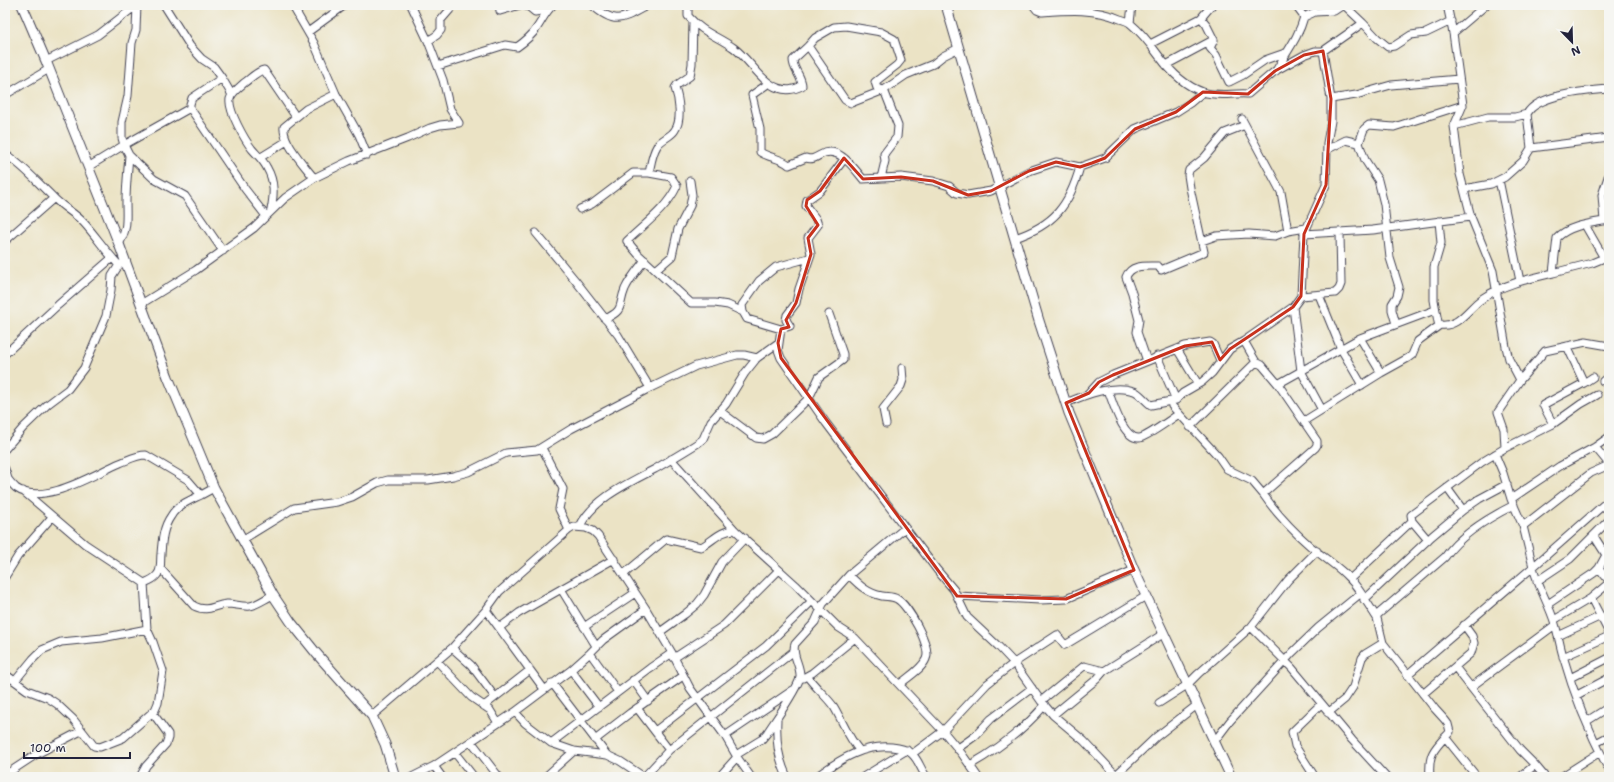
<svg xmlns="http://www.w3.org/2000/svg" width="1614" height="782" viewBox="0 0 1614 782" font-family="'Shantell Sans',sans-serif">
<rect width="100%" height="100%" fill="#f6f6f2"/>
<filter id="ink" filterUnits="userSpaceOnUse"><feTurbulence type="fractalNoise" baseFrequency=".025" numOctaves="2"/><feDisplacementMap in="SourceGraphic" scale="8" xChannelSelector="R" yChannelSelector="G"/><feConvolveMatrix kernelMatrix="1 2 1 2 8 2 1 2 1" color-interpolation-filters="sRGB"/></filter>
<filter id="wash" filterUnits="userSpaceOnUse"><feTurbulence type="fractalNoise" baseFrequency=".012" numOctaves="4" result="noise"/><feDisplacementMap in="SourceGraphic" scale="16" xChannelSelector="R" yChannelSelector="G"/><feGaussianBlur stdDeviation="0.9" result="paint"/><feColorMatrix in="noise" values="0 0 0 0 0 0 0 0 0 0 0 0 0 0 0 0 0 1.4 0 .05"/><feComposite in="paint" operator="in"/></filter>
<g filter="url(#wash)">
<rect width="100%" height="100%" fill="#ebe3c5"/>
</g>
<g filter="url(#ink)">
<g fill="none" stroke-linecap="round" stroke-linejoin="round">
<defs>
<path id="minor" d="M137,5L136,30L132,43L128,96L122,122V138L124,145L129,155L154,179L185,196L223,251
M164,5L190,46L202,59L214,67L222,78L232,95
M292,5L314,43L336,94L359,135L367,155
M499,5L500,11L520,5
M522,5L529,7L535,12L547,10
M592,5C616,26 622,19 648,5
M688,5V16C703,33 717,36 734,48C749,59 761,82 778,88C787,91 793,90 802,86C802,76 793,70 793,60L808,46L815,38L834,27L846,26L881,32L894,39L901,60L897,65L875,82L877,88L884,90L898,126L897,137L884,154L885,161L881,178
M1033,5L1037,10L1042,12C1069,10 1095,8 1120,19C1124,20 1128,21 1131,24C1142,33 1151,45 1159,56C1170,71 1185,86 1203,92C1217,97 1233,93 1248,94L1275,71L1304,55L1315,51H1323L1363,23
M1295,5L1304,17
M1344,5L1363,23L1377,38L1388,47L1394,46L1411,35L1426,33L1451,21
M1447,5L1453,33L1463,105L1454,126L1460,174L1471,217L1493,271L1506,347L1509,359L1520,380
M1201,18L1212,5
M1130,23L1132,5
M308,32L345,5
M1453,33L1486,5
M1214,40L1210,48L1216,55L1229,82L1243,75L1265,60L1285,53
M428,41L437,35L441,30V20L454,5
M1150,44L1201,18L1206,24L1214,40
M808,46L845,100L851,103L884,90L906,75L933,64L943,56L959,48
M46,61L98,35L137,5
M1166,65L1213,40
M438,66L505,45L517,47C524,42 531,37 536,29C542,21 545,12 553,5
M1276,71C1286,52 1298,39 1304,17L1315,12L1334,11L1343,5
M222,78L192,98L190,104V108L245,189L266,216
M769,83L752,95L760,129V152C769,158 781,158 789,165L806,158C812,160 815,158 820,155C838,144 853,167 863,179L901,177L933,181L949,186L957,193L968,195L991,191L1029,171L1056,162L1080,167L1105,158L1135,129L1176,112L1190,103L1203,92
M5,95L49,69
M1331,99L1356,95L1391,85L1459,79
M1242,119L1281,192L1288,231L1306,228
M1454,126L1488,117H1515L1527,114
M1531,148L1609,138
M1328,149L1346,140L1359,143
M5,154C24,166 37,182 53,197C62,207 75,213 84,223C96,236 106,252 119,265
M261,157L287,141
M88,167L124,145L190,108
M649,173C651,164 652,154 657,146C661,139 671,137 675,130C682,120 679,99 675,88L677,85L690,76L692,64L693,22
M314,178C305,166 282,142 284,127L306,109L336,94
M1499,180L1520,281
M1464,189L1491,184L1505,177L1523,161L1531,148L1527,114C1537,94 1589,91 1609,89
M580,209L592,204L633,173H649L671,177L677,186C667,208 645,224 627,241L638,254L691,303H715L728,305L743,312
M271,210C274,195 275,182 267,168C263,160 258,156 252,149C245,140 228,111 230,99C232,92 239,88 244,83C250,79 257,71 264,70L296,117
M1439,221L1441,243L1434,267V300L1438,322L1440,325
M1604,221L1602,195L1609,174
M1585,225L1604,258L1609,261
M536,233L575,280L618,335L650,388
M1304,234L1373,230L1471,217
M1015,238C1054,225 1069,206 1080,167
M5,241L54,198
M1202,241L1216,236L1249,234L1275,236L1288,231
M119,244C128,229 126,219 126,202C126,186 128,170 129,155
M809,258L776,267L759,281L742,305L743,312L747,319L781,329L790,326L786,320L787,315L796,303L799,289L811,254L808,238L818,225L816,219L806,206L807,200L820,191L842,162L844,158
M656,270L672,256L678,229L690,206L692,195L690,181
M1553,273L1592,263L1604,258
M1319,295L1341,349L1362,385
M1301,296L1335,293L1339,289L1341,284L1340,233
M141,304L196,270L254,228L285,198L314,178L349,161L408,138L430,128L440,125L459,123L450,109L443,80L428,41L411,5
M1293,307L1301,371L1322,410
M605,319C625,310 618,306 625,289C630,278 638,269 645,260
M1396,324L1392,310V304L1397,296L1399,287L1390,258L1384,204L1378,180L1365,160L1359,143L1364,129L1369,125L1394,127L1463,105
M781,329L778,350L781,358L826,423L937,570L954,590L967,617L999,647L1014,663L1041,701L1053,715L1084,741L1116,775
M1360,338L1381,373
M1244,341L1293,307L1301,296L1304,234L1326,185L1327,143L1331,121V99L1323,51
M1567,346L1584,383L1593,377
M1177,349L1198,384
M5,354L58,305L112,258
M1157,356L1176,400
M1147,361L1137,332L1139,320L1132,293L1126,277C1131,264 1146,266 1158,266L1161,270L1204,252L1190,188L1188,175L1189,170L1204,158L1225,133L1245,125
M1603,381L1609,376
M1278,384L1360,338L1435,310
M1108,390C1113,403 1123,439 1139,438C1146,438 1172,418 1179,414
M1089,393L1099,382L1113,375L1185,346L1210,342L1213,344L1220,360
M1171,401L1172,406L1218,456L1227,469L1252,481L1263,494
M1066,403C1085,395 1112,384 1134,391C1140,393 1145,401 1151,405L1176,400L1183,393L1202,382L1212,373L1230,349L1244,341L1256,362L1262,365L1278,384L1317,441V445L1315,448L1263,494C1276,513 1292,530 1309,545C1327,561 1347,571 1361,593
M720,411L756,438L763,439L772,434L809,398L819,377L843,360V354L829,314
M1304,421L1381,373L1408,358L1412,355L1418,341L1440,325C1459,328 1469,307 1483,298C1504,284 1528,279 1553,273L1557,238C1569,225 1593,223 1609,220
M886,424L883,409L901,386L903,380L902,368
M1553,424L1543,405L1584,383
M1190,427L1256,362
M1595,447L1609,464
M542,448L563,489L559,509L569,530
M1505,448L1504,429L1498,412L1520,380L1545,351L1586,342L1609,346
M5,449L23,428L48,404L68,389L84,368L106,316L111,290L112,276L119,265L126,262
M671,459L735,530L796,585L838,627L855,638L943,731L962,754L978,777
M5,469L8,479L5,484
M8,479C10,482 13,485 16,488C43,507 94,474 120,463C128,460 136,455 146,455L188,480L201,495L214,488
M1447,488L1463,510
M23,491L85,544L144,583C149,581 153,580 157,575C162,570 160,561 161,554C162,541 163,527 171,516C177,505 191,500 201,495
M1511,499L1560,466L1595,447L1609,437
M1609,500L1533,567C1538,587 1549,604 1555,624C1558,634 1560,646 1563,656C1574,695 1590,734 1609,770
M580,526C594,498 629,483 655,469C670,460 684,452 698,443L703,439L711,421L726,404L745,373L757,358L778,343
M1523,526L1591,473L1609,465
M242,540L294,508L337,502L352,497L377,483L388,480H428L453,476L468,472L506,453L537,450L571,429L650,388L696,366L737,355H744L757,358
M1428,540L1412,521L1411,515L1482,462L1505,448L1553,424L1581,404L1597,395
M1317,551L1288,580L1251,627L1292,668L1352,740L1386,777
M160,568L194,606C209,613 213,605 227,604C235,604 242,607 250,606C257,605 266,598 273,595
M1599,568L1609,581
M624,574L666,539L701,547C713,541 720,530 735,530
M849,575C859,585 867,593 882,596C887,597 892,596 897,599C908,605 932,647 926,659C922,669 908,677 900,684
M5,577L18,556L52,517
M1350,579L1412,521
M1537,581L1570,559L1609,520
M561,589L596,646
M957,596L1040,600L1066,599L1134,570
M1591,598L1609,633
M1364,600L1432,536L1463,510L1479,499L1507,484
M1548,604L1594,573L1599,568L1606,555L1594,536
M486,610L544,689
M1376,616L1445,557C1460,535 1490,517 1514,505
M1554,620L1591,598L1609,583
M584,627L635,593
M499,628L519,613L614,559
M660,632L685,614L697,604L704,595L722,562L745,538
M1558,636L1601,616
M452,648L471,665L495,697
M590,653L618,692
M1563,657L1609,636
M674,658L724,625L779,570
M437,661L471,697L490,710L498,723
M1455,667L1520,750L1535,765L1545,777
M571,670L599,707
M5,674L27,690L48,698L57,704L73,719L94,746L100,747L123,738L155,710L158,703L163,671L153,642L147,629L144,583
M1407,675L1533,567L1523,526L1511,499L1503,473L1495,454
M807,676C815,687 826,696 834,707C843,722 848,738 860,751
M803,678L812,673L855,638
M1570,678L1609,658
M633,680L648,701
M15,681L33,659L42,650L61,642L102,638L147,629
M552,683L607,755
M1471,687L1555,625
M1423,694L1471,653L1474,643L1472,636L1464,625
M1577,695L1609,678
M1041,701L1084,666L1104,671L1163,634
M1159,703L1187,685L1198,674L1251,627
M484,706L530,670
M637,708L669,750
M515,712L525,723L551,743L574,751L607,755L620,761L644,777
M1328,713L1345,699L1353,687L1362,658L1365,654L1383,643
M1053,715L1097,679L1104,671
M372,716L452,648L486,610L499,592L569,530L574,527L586,528L593,531L598,536L646,609L672,653L690,688L725,736L737,757L751,777
M777,720C776,742 778,757 787,777
M1587,721L1609,707
M655,731L766,646L812,601
M725,736L793,690
M1445,737L1477,777
M595,740L630,713L683,676
M471,741L499,777
M1214,742L1230,721L1292,653L1318,628L1361,593L1377,618L1383,643L1435,709L1445,720L1448,724L1450,732C1434,749 1428,753 1430,777
M551,743L650,668L672,653
M1596,743L1609,736
M957,749L975,736L991,719L1032,688
M455,753L474,777
M912,754L943,731L987,684L1014,663L1057,635L1065,645L1146,596
M736,755L762,739L767,733C774,722 799,687 800,677C801,665 791,655 795,644L815,622L823,604L849,575L905,528
M970,765C997,750 1024,729 1045,705
M434,766L442,777
M1313,774L1295,746L1292,732L1321,704
M5,775L37,754L81,731
M140,777L146,766L166,744L168,738V734L152,712
M412,777L434,766L515,712L571,670L590,653L603,640L646,609
M545,777L574,751
M644,777L669,750L794,651
M719,777L737,757
M816,777C840,759 867,742 898,748C903,749 908,750 912,754C919,760 921,771 927,777
M863,777L907,750
M1117,777L1116,775L1156,737L1197,705
M1520,777L1535,765
M1561,777L1600,752"/>
<path id="tertiary" d="M22,5L46,61L119,244L168,377L214,488L273,595L291,622L316,653L372,716L385,744L395,777
M946,5L1039,321L1069,413L1134,570L1231,777"/>
</defs>
<use href="#minor" stroke="#403f50" stroke-width="9"/>
<use href="#tertiary" stroke="#403f50" stroke-width="11"/>
<use href="#minor" stroke="#fff" stroke-width="7"/>
<use href="#tertiary" stroke="#fff" stroke-width="9"/>
</g>
</g>
<path fill="none" stroke="#c8321e" stroke-width="3" stroke-linejoin="round" d="M1323,51L1331,99L1326,185L1304,234L1301,296L1293,307L1230,349L1220,360L1212,342L1185,346L1113,375L1099,382L1089,393L1066,403L1134,570L1066,599L957,596L781,358L778,343L781,329L789,327L786,320L796,303L811,254L808,238L818,225L806,206L807,200L820,191L844,158L863,179L901,177L933,181L968,195L991,191L1029,171L1056,162L1080,167L1092,163L1105,158L1135,129L1176,112L1203,92L1248,94L1275,71L1304,55Z"/>
<rect width="1614" height="782" fill="none" stroke="#f6f6f2" stroke-width="20"/>
<g transform="translate(1572 42) rotate(157)" stroke="#f6f6f2" stroke-width="3" paint-order="stroke">
<path d="M0-3L7 15L0 10L-7 15Z" fill="#22223b"/>
<text y="-6" font-size="11" font-weight="bold" text-anchor="middle" fill="#22223b">N</text>
</g>
<path d="M24 752v6h106v-6" fill="none" stroke="#22223b" stroke-width="2"/>
<text x="30" y="752" font-size="12" fill="#22223b" stroke="#f6f6f2" stroke-width="3" paint-order="stroke">100 m</text>
</svg>
